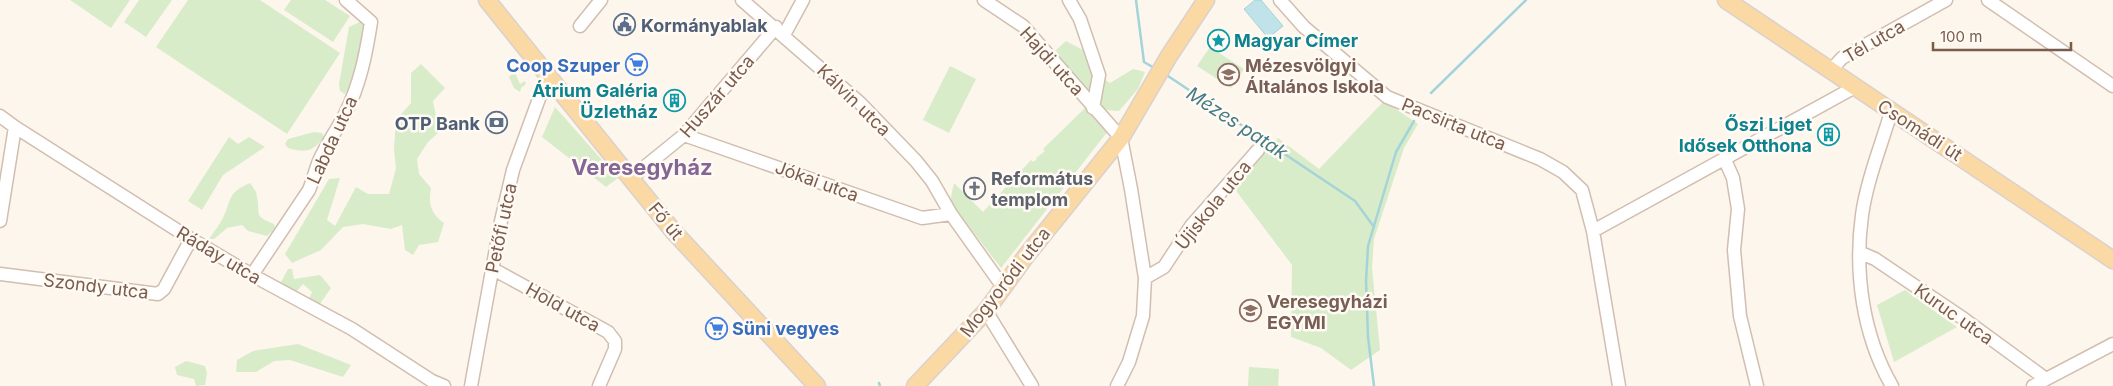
<svg xmlns="http://www.w3.org/2000/svg" width="2113" height="386" viewBox="0 0 2113 386" font-family="Inter,sans-serif">
<rect width="100%" height="100%" fill="#fdf6ec"/>
<path fill="#d8ecc9" d="M70,0H130L111,28Z
M139,0H172L146,37L124,22Z
M188,0H260L340,53L287,134L156,47Z
M291,0H325L350,16L333,42L284,10Z
M362,21C367,37 355,81 345,94L340,91L339,84L349,27Z
M1066,41L1083,50L1092,71L1110,83L1133,69L1145,72L1138,89L1119,111L1107,110L1083,92L1062,68L1056,50Z
M1210,47L1244,69L1231,88L1197,66Z
M421,64L445,88L433,101L439,132L428,142L417,159L419,174L431,188C428,204 431,214 444,223L438,242L419,245L413,255L405,250L402,225L391,229L363,224L343,227L321,250L292,263L285,254L329,179L340,178L327,220L335,226L356,187L368,194H389L396,168L394,149L396,120L411,103V73Z
M950,66L976,79L949,133L923,120Z
M513,73H515L520,84L525,81L526,84L521,88L520,92L514,88L509,77Z
M1384,101L1418,124L1404,148L1374,239L1372,268L1380,350L1351,370L1321,348L1291,337L1292,265L1234,188L1278,138L1319,169Z
M555,107L618,178L606,187L542,137Z
M1086,107L1108,131L1001,268L950,202L954,183L983,212L1031,160L1033,162L1037,159L1036,158L1045,151L1043,149Z
M314,132L322,133L324,137C313,152 305,153 288,148L285,144L288,139Z
M229,137L238,144L249,137L265,147L223,175L202,210L188,201Z
M250,183C253,187 257,192 257,197C261,215 252,215 274,224L275,228L267,236L248,231L242,225L227,228L214,239H209C214,232 219,225 223,218C232,199 227,193 250,183Z
M288,269H292L294,279L320,275L331,288L320,304L309,299L312,292L303,284L296,292L281,282Z
M1905,290L1957,327L1894,362L1877,305Z
M298,344L351,365L343,377L290,360L274,361L256,372H236L237,360L253,351Z
M186,361L205,366L207,373L205,385L196,386L194,379L177,375L175,367Z
M1249,367L1279,369L1278,386H1248Z"/>
<path fill="#bfe3e8" stroke="#a5d3da" d="M1255,0H1261L1283,26L1268,38L1244,9Z"/>
<g fill="none" stroke-linecap="round" stroke-linejoin="round">
<path stroke="#a5d3da" stroke-width="2.5" d="M1136,0L1144,62L1156,69
M1165,74L1355,201L1374,227
M1431,93L1526,0
M879,383L880,386
M1374,386L1368,337L1366,281L1368,246L1396,152L1414,121"/>
<defs>
<path id="minor" d="M742,0L860,103L916,161L932,181L951,214L1003,287
M984,0L1023,26L1121,138L1131,189L1145,278L1143,316L1129,362L1117,386
M1069,0L1080,19L1099,75L1093,108
M1280,0L1304,27L1387,97L1540,159L1563,172L1582,190L1593,231L1619,386
M1988,0L2113,86
M580,26L601,0
M784,35L803,0
M1831,70L1842,58L1946,0
M1891,112C1881,146 1867,180 1862,215C1854,273 1863,336 1892,386
M0,116L15,127L191,239L252,275L352,329L432,381L444,386
M684,135L922,218L951,214
M1725,160L1733,178L1738,209L1734,250L1740,316L1757,386
M631,178L684,135L776,27
M0,221L15,127
M1593,231L1855,87
M1861,253L1875,259L1964,319L2046,379
M493,269L608,332L615,341V349L599,386
M0,274L158,294L164,289L191,239
M252,275L309,190C313,180 315,171 319,161C326,145 337,130 345,114C360,85 366,54 371,22L346,0
M1145,278L1164,267L1191,226L1258,150
M986,311L1032,386
M471,386L501,221L513,170L548,74
M2033,386L2113,344"/>
<path id="major" d="M487,0L674,232L817,386
M1726,0L2113,260
M915,386L986,311L1026,256L1121,138L1169,56L1206,0"/>
</defs>
<use href="#minor" stroke="#d1beb0" stroke-width="15"/>
<use href="#major" stroke="#dad1cd" stroke-width="19"/>
<use href="#minor" stroke="#fff" stroke-width="12"/>
<use href="#major" stroke="#fbd9a5" stroke-width="16"/>
</g>
<defs>
<symbol id="civic-ring" viewBox="-11 -11 22 22"><circle r="9.5" fill="#fffaf3" stroke="#5c6f8a" stroke-width="1.5"/><path d="M-.6-6.5H3V-4.5H.6V-3L4-1V1h2V6H-6V1h2V-1L-.6-3ZM-1.2 2.5V6h2.4V2.5Z" fill="#5c6f8a"/></symbol>
<symbol id="sight-ring" viewBox="-11 -11 22 22"><circle r="9.5" fill="#fffaf3" stroke="#0f9aa8" stroke-width="1.5"/><path d="M0-6L1.8-2.2L6-1.7L2.9 1.2L3.7 5.4L0 3.3L-3.7 5.4L-2.9 1.2L-6-1.7L-1.8-2.2Z" fill="#0f9aa8"/></symbol>
<symbol id="supermarket-ring" viewBox="-11 -11 22 22"><circle r="9.5" fill="#fffaf3" stroke="#3f7fe0" stroke-width="1.5"/><path d="M-6-5.5h2.5l.6 2H6L4.5 2H-2.5L-4.4-4H-6ZM-1.5 3.2a1.3 1.3 0 1 0 .1 0ZM3 3.2a1.3 1.3 0 1 0 .1 0Z" fill="#3f7fe0"/></symbol>
<symbol id="school-ring" viewBox="-11 -11 22 22"><circle r="9.5" fill="#fffaf3" stroke="#8d6e63" stroke-width="1.5"/><path d="M0-5L7-2L0 1L-7-2ZM-4 1L0 2.5L4 1V4Q0 6-4 4Z" fill="#8d6e63"/></symbol>
<symbol id="building-ring" viewBox="-11 -11 22 22"><circle r="9.5" fill="#fffaf3" stroke="#0f9aa8" stroke-width="1.5"/><path d="M-4-6H4V6H1V3H-1V6H-4ZM-2.5-4.3h1.7v1.8h-1.7ZM.8-4.3h1.7v1.8H.8ZM-2.5-1h1.7V.8h-1.7ZM.8-1h1.7V.8H.8Z" fill="#0f9aa8"/></symbol>
<symbol id="bank-ring" viewBox="-11 -11 22 22"><circle r="9.5" fill="#fffaf3" stroke="#5c6f8a" stroke-width="1.5"/><path d="M-6-4H6V4H-6ZM0-2.3a2.3 2.3 0 1 0 0 4.6a2.3 2.3 0 1 0 0-4.6Z" fill="#5c6f8a"/></symbol>
<symbol id="church-ring" viewBox="-11 -11 22 22"><circle r="9.5" fill="#fffaf3" stroke="#6b7280" stroke-width="1.5"/><path d="M-1.2-6h2.4v3.5h3.3v2.4h-3.3V6h-2.4V-.1h-3.3v-2.4h3.3Z" fill="#6b7280"/></symbol>
</defs>
<g fill-rule="evenodd">
<use href="#civic-ring" x="612" y="12" width="25" height="25"/>
<use href="#sight-ring" x="1206" y="28" width="25" height="25"/>
<use href="#supermarket-ring" x="624" y="52" width="25" height="25"/>
<use href="#school-ring" x="1216" y="62" width="25" height="25"/>
<use href="#building-ring" x="662" y="88" width="25" height="25"/>
<use href="#bank-ring" x="484" y="110" width="25" height="25"/>
<use href="#building-ring" x="1816" y="122" width="25" height="25"/>
<use href="#church-ring" x="962" y="176" width="25" height="25"/>
<use href="#school-ring" x="1238" y="298" width="25" height="25"/>
<use href="#supermarket-ring" x="704" y="316" width="25" height="25"/>
</g>
<g text-anchor="middle" dominant-baseline="central" stroke-width="5" stroke-linejoin="round" paint-order="stroke">
<g font-size="18" font-weight="bold" fill="#4e5e75" stroke="#fffaf3" text-anchor="start">
<text x="641" y="25">Kormányablak</text>
<text x="480" y="123" text-anchor="end">OTP Bank</text>
</g>
<g font-size="18" font-weight="bold" fill="#0d838f" stroke="#fffaf3" text-anchor="end">
<text x="1234" y="40" text-anchor="start">Magyar Címer</text>
<text x="658" y="90">Átrium Galéria<tspan x="658" dy="21">Üzletház</tspan></text>
<text x="1812" y="124">Őszi Liget<tspan x="1812" dy="21">Idősek Otthona</tspan></text>
</g>
<g font-size="18" fill="#7a5c4d" stroke="#fffaf3">
<text transform="translate(1874 41) rotate(-30)">Tél utca</text>
<text transform="translate(1052 61) rotate(48)">Hajdi utca</text>
<text transform="translate(717 96) rotate(-49)">Huszár utca</text>
<text transform="translate(854 100) rotate(44)">Kálvin utca</text>
<text transform="translate(1454 124) rotate(22)">Pacsirta utca</text>
<text transform="translate(1920 130) rotate(33)">Csomádi út</text>
<text transform="translate(332 140) rotate(-65)">Labda utca</text>
<text transform="translate(817 181) rotate(20)">Jókai utca</text>
<text transform="translate(1213 205) rotate(-51)">Újiskola utca</text>
<text transform="translate(666 221) rotate(50)">Fő út</text>
<text transform="translate(501 228) rotate(-78)">Petőfi utca</text>
<text transform="translate(219 255) rotate(31)">Ráday utca</text>
<text transform="translate(1005 282) rotate(-52)">Mogyoródi utca</text>
<text transform="translate(96 286) rotate(7)">Szondy utca</text>
<text transform="translate(563 307) rotate(29)">Hold utca</text>
<text transform="translate(1954 314) rotate(35)">Kuruc utca</text>
</g>
<g font-size="18" font-weight="bold" fill="#366cbe" stroke="#fffaf3" text-anchor="end">
<text x="620" y="65">Coop Szuper</text>
<text x="732" y="328" text-anchor="start">Süni vegyes</text>
</g>
<g font-size="18" font-weight="bold" fill="#785e54" stroke="#fffaf3" text-anchor="start">
<text x="1245" y="65">Mézesvölgyi<tspan x="1245" dy="21">Általános Iskola</tspan></text>
<text x="1267" y="301">Veresegyházi<tspan x="1267" dy="21">EGYMI</tspan></text>
</g>
<g font-size="18" font-weight="bold" fill="#5b616d" stroke="#fffaf3" text-anchor="start">
<text x="991" y="178">Református<tspan x="991" dy="21">templom</tspan></text>
</g>
<g font-size="19" font-style="italic" fill="#437c86" stroke="#fffaf3">
<text transform="translate(1237 123) rotate(33)">Mézes patak</text>
</g>
<g font-size="22" font-weight="bold" fill="#846695" stroke="#fffaf3">
<text x="642" y="167">Veresegyház</text>
</g>
</g>
<path d="M1933 42v8h138v-8" fill="none" stroke="#7a5c4d" stroke-width="2.5"/>
<text x="1940" y="42" font-size="15" fill="#7a5c4d" stroke="#fffaf3" stroke-width="4" paint-order="stroke">100 m</text>
</svg>
